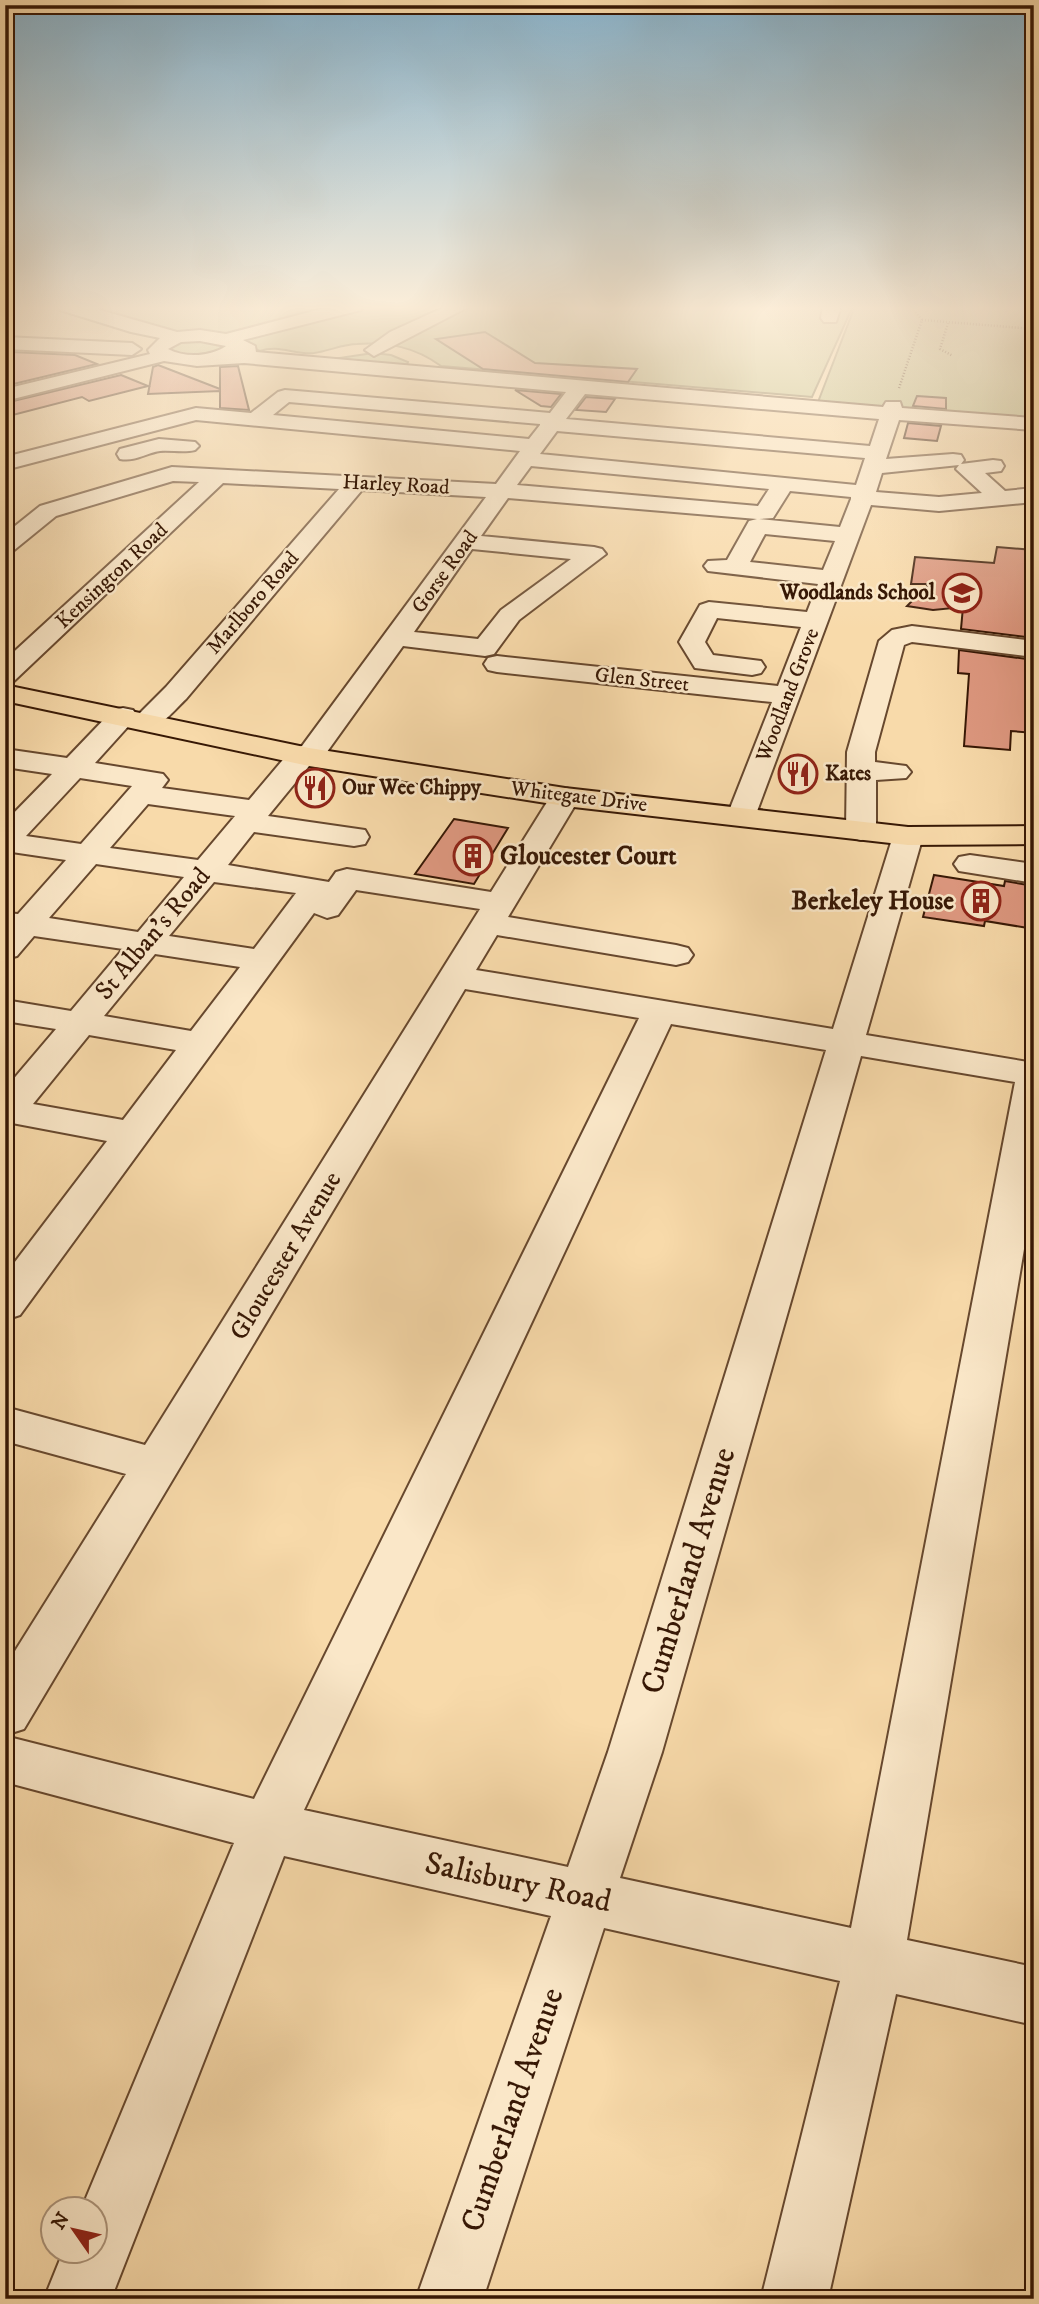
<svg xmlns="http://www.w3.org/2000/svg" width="1039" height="2304" viewBox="0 0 1039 2304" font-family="'IM FELL DW Pica',serif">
<rect width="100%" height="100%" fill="#f8daaa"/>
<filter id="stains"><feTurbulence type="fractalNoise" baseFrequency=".00286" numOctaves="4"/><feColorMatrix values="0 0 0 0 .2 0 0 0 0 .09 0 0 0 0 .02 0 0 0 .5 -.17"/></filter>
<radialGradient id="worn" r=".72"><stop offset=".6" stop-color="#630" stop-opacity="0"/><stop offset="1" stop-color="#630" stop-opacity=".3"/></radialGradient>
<path fill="#bdc089" stroke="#7a6c47" stroke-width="2" d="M89,306H853L812,397L441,366C415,347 389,342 357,344C343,344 329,351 314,353C295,355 278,344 260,351L233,339H167L147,327Z
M855,306H1034V418L818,402Z
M199,338L230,346L207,357L171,355L166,348L175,342Z
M373,353L391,355L408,362L407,365L333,359Z"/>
<path fill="#de9880" stroke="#371805" stroke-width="2" d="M485,332L535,363L637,369L628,382L483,369L436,339Z
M11,352L75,355L97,364L5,386V355Z
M158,365L220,389V367L238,366L249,410L220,408V391L148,394L153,367Z
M121,375L148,386L89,401L82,397L5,417V403Z
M515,390L561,394L551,407L541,406Z
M917,396L946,398V409L913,406Z
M586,397L615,399L606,412L576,410Z
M908,423L941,426L937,441L904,438Z
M997,547L1034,550V638L961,629L963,607L933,610L907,606L929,584H911L915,557L994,563Z
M959,650L1034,660V733L1011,731L1010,750L964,746L969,674L958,673Z
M454,819L508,828L474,884L415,874Z
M934,875L1004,886L1005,881L1034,886V929L985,921L984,926L923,917Z"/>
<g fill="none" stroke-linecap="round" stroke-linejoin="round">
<defs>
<path id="minor" d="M58,306H86L177,332L200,330L226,334L333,306H363L361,310L243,340L255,346L256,352L883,407L886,402H900L902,408L1034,418V430L899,420L886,459L953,454L961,455L964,460L961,464L993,460L1001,461L1004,466L1001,471L985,473L1005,491L1034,488V502L939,511L871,505L753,822L742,825L731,822L727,816L772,702L497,672L488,670L484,664L488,658L497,656L778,686L801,627L717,618L705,642L713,655L761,661L765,667L761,673L752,675L695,668L679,642L700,605L709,602L807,612L818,584L708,571L704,566L708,561L727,560L749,521L757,519L508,498L481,536L594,547L602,549L606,554L519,620L494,654L485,656L403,646L319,763L309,766L268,816L365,830L369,837L365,844L354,846L254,832L228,865L329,882L336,872L347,869L491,892L554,791L565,788L576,791L580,797L508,917L676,945L688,948L693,955L688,962L676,965L497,935L476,970L833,1029L893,836L897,829L908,827L919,829L923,836L866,1035L1034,1063V1190L907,1940L1034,1967V2025L896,1994L828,2299H761L840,1981L604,1928L483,2299H416L551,1916L284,1856L111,2299H44L63,2252H94V2210H81L234,1843L5,1782V1736L254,1799L639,1018L465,989L24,1729L5,1735V1667L126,1474L5,1441V1407L145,1445L480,909L356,890L338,915L327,918L314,913L20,1315L5,1320V1275L107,1141L12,1123L5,1124V1089L56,1029L5,1021V1000L71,1011L123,949L34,936L17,956L5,959V913L18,914L66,860L5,851V822L52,774L5,767V749L67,758L113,710L123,708L133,710L137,716L166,687L339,489L223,483L14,681L5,683V660L199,482L173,481L56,516L13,551L5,553V534L40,506L172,467L496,484L520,451L196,420L5,470V457L196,408L251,413L278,392L285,390L550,413L566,392L244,363L197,366L164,361L5,401V389L150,354L148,350L160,338L131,332L60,310ZM200,341L226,346C210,357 185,358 168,349L181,342ZM585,394L879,419L870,446L566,419ZM289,402L540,424V425L529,439L273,415ZM557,431L865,458L856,485L540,454ZM959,465L956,469L982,493L939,497L876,492L882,473ZM531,466L769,489L758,506L517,485ZM362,490L486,497L302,746L292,749L249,800L162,788L168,780L163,774L95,763L133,721L137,727C159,732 171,713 186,699ZM790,491L851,497V499L840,527L759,519L773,518ZM765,534L835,541L823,570L750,562ZM472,549L571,559L501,610L478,639L414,632ZM80,778L132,786L81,844L26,836ZM148,804L235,816L198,860L110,848ZM96,864L184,877L138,932L49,918ZM214,882L296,893L254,949L169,936ZM155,954L240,967L191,1031L104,1016ZM671,1024L826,1050L608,1752L568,1867L304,1810ZM89,1035L176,1050L123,1120L33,1104ZM861,1056L1015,1082L851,1928L620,1878L662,1752Z
M447,306H470L374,356L365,350L390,332Z
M823,306H841L836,322H824L821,318Z
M5,337L132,343L141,349L132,355L5,349Z
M159,439L195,442L199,446L195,450C184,453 172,450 160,451C146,453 135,462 120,459L117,454L120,449Z
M912,626L1034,641V657L912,642L904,645L875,752V762L906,766L911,772L906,778L876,780V831L872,837L861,840L850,837L846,831L847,752L879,641L892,630Z
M970,855L1034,864V883L959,871L954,864L959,857Z"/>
<path id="major" d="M5,685L309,748L565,788L908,827L1034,826V844L908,845L565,806L309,766L5,701Z"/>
</defs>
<use href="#minor" stroke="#67482e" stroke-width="4"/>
<use href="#major" stroke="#371805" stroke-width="4"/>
<path stroke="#371805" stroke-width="2.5" stroke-dasharray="1 2" stroke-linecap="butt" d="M922,320L1034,329
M948,323L940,349L953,356
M899,388L922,320L910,306"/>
<use href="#minor" fill="#fae7c8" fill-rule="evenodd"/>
<use href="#major" fill="#f8daaa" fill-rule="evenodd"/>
</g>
<linearGradient id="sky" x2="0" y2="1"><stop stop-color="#8ab6d0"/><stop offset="0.49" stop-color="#fceed9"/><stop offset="1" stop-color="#fceed9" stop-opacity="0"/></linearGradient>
<rect width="1039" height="629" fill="url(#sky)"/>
<defs>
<symbol id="school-ring" viewBox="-11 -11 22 22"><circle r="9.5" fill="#fae7c8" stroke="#8f2418" stroke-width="1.5"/><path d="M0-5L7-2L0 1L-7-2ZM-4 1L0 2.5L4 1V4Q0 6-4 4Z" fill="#8f2418"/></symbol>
<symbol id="restaurant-ring" viewBox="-11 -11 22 22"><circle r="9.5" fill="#fae7c8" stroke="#8f2418" stroke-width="1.5"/><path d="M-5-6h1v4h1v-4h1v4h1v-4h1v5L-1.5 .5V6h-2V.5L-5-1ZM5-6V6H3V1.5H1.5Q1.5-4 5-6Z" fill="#8f2418"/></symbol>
<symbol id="building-ring" viewBox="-11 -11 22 22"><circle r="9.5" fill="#fae7c8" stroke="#8f2418" stroke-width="1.5"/><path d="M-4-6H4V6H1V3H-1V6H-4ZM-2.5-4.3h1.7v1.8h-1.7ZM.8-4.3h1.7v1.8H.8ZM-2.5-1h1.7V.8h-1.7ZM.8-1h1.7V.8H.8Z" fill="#8f2418"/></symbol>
</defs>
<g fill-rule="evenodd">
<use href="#school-ring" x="940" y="571" width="44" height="44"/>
<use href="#restaurant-ring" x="776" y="752" width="44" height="44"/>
<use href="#restaurant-ring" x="293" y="766" width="44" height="44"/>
<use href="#building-ring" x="451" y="834" width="44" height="44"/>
<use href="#building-ring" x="959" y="879" width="44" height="44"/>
</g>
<g text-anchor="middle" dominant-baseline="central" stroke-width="5" stroke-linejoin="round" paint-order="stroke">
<g font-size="21" fill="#371805" stroke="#fae7c8">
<text transform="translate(396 485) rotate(3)">Harley Road</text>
<text transform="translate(445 572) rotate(-54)">Gorse Road</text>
<text transform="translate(112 576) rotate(-43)">Kensington Road</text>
<text transform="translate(253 603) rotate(-49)">Marlboro Road</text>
<text transform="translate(642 680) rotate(6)">Glen Street</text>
<text transform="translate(788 695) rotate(-69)">Woodland Grove</text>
<text transform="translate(579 797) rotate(7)">Whitegate Drive</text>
</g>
<g font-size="21" font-weight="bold" fill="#371805" stroke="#fae7c8" text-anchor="start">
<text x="935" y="593" text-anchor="end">Woodlands School</text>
<text x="825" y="774">Kates</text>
<text x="342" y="788">Our Wee Chippy</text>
</g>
<g font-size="26" font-weight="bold" fill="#371805" stroke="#fae7c8" text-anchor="start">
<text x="500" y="856">Gloucester Court</text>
<text x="954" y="901" text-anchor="end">Berkeley House</text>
</g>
<g font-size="26" fill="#371805" stroke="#fae7c8">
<text transform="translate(153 934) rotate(-50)">St Alban's Road</text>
<text transform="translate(286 1256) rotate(-59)">Gloucester Avenue</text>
</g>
<g font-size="32" fill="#371805" stroke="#fae7c8">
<text transform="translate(689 1571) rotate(-73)">Cumberland Avenue</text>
<text transform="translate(518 1883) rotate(12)">Salisbury Road</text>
<text transform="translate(513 2110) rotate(-71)">Cumberland Avenue</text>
</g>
</g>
<rect width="1039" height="2304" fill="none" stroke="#f8daaa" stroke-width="28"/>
<rect x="7" y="7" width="1025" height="2290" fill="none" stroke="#371805" stroke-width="3.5"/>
<rect x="14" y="14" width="1011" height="2276" fill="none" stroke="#371805" stroke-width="2"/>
<g transform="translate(74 2230) rotate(304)"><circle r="33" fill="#fae7c8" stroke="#ac947a" stroke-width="2"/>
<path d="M0-5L12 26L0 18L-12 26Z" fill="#8f2418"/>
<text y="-10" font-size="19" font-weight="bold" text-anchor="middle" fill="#371805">N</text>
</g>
<rect width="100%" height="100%" filter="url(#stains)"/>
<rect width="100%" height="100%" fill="url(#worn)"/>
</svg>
